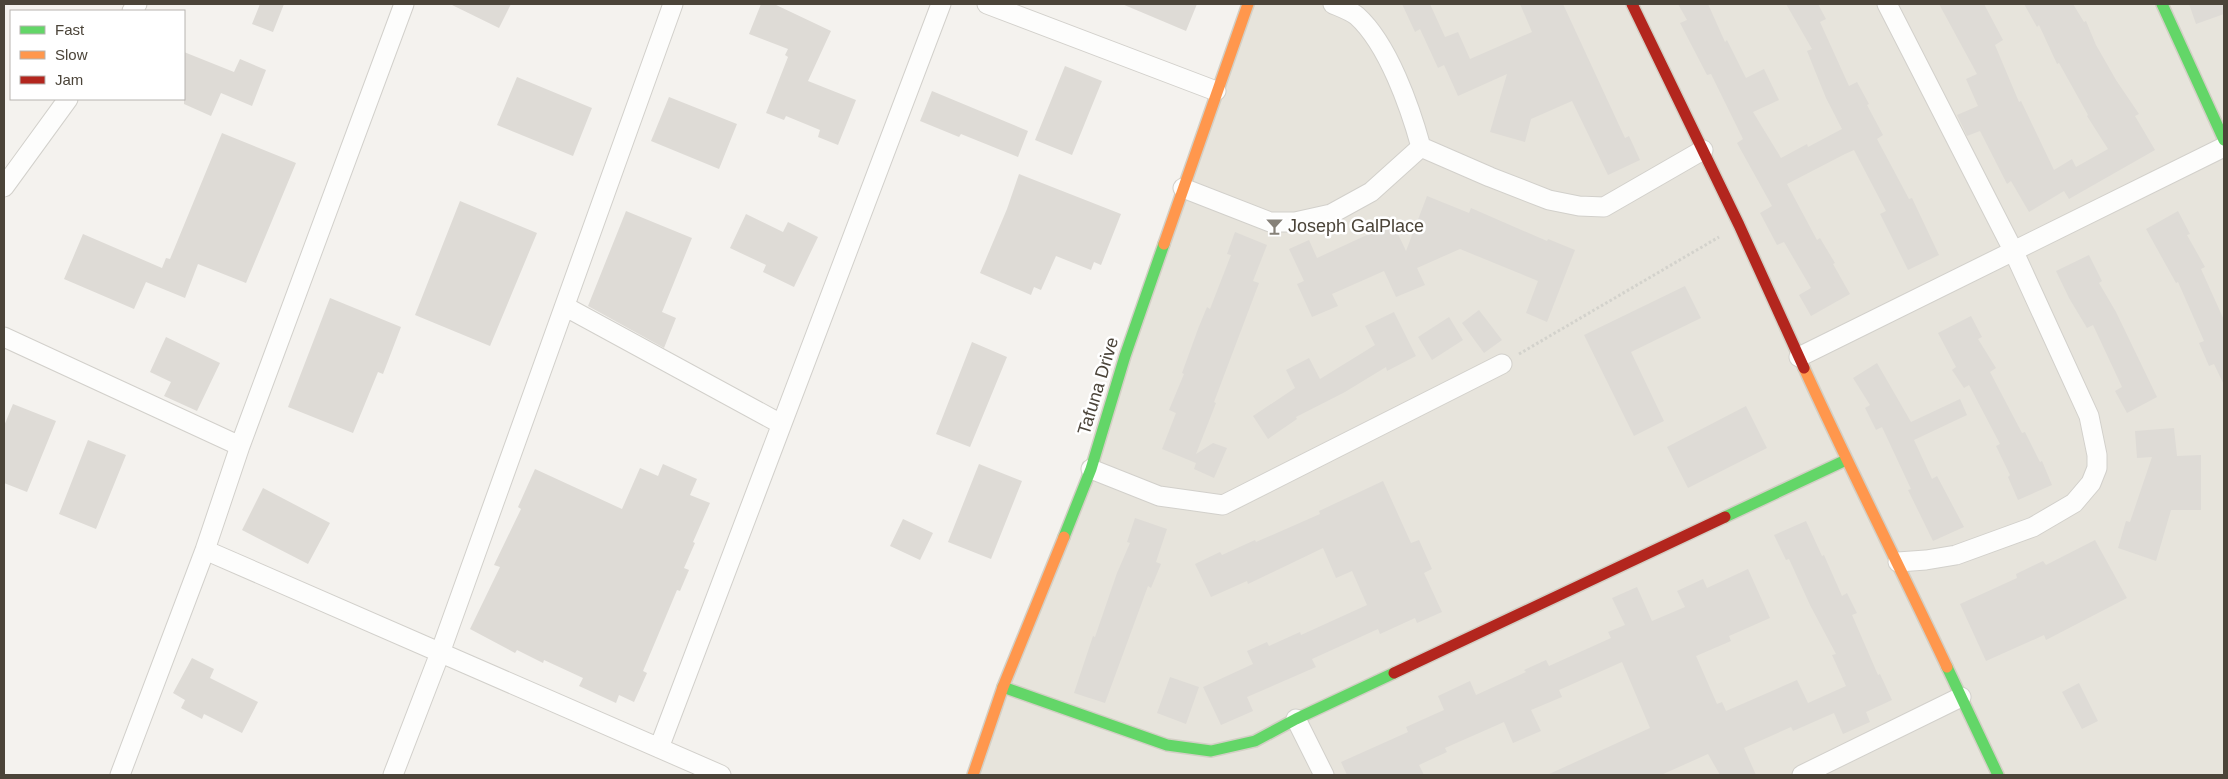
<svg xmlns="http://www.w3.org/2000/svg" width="2228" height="779" viewBox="0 0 2228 779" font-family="Helvetica,sans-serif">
<rect width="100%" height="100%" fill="#f4f2ee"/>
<path fill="#e7e4dc" d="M1251,4H2224V775H979Z"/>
<path fill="#dedbd6" d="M260,4H284L273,32L252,24Z
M450,4H511L499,28Z
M761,4H774L831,31L808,81L856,100L838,145L818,137L820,130L786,116L784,120L766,113L788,57L785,55L788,49L749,34Z
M1122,4H1197L1186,31Z
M1402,4H1430L1445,37L1458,32L1470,59L1532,32L1520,4H1563L1625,138L1629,136L1640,160L1608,175L1572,101L1531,119L1525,142L1490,132L1507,74L1458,96L1444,65L1438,68L1420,29L1415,32Z
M1678,4H1708L1725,42L1727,40L1746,78L1764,69L1779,100L1753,112L1781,158L1807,144L1808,147L1842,129L1826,98L1807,51L1812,49L1786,4H1818L1826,19L1820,22L1849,86L1857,82L1869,104L1867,105L1883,135L1877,139L1909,199L1912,198L1939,255L1908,270L1880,214L1886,211L1854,150L1845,154L1787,184L1817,240L1820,238L1835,263L1833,264L1850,294L1811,316L1799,295L1811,288L1784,242L1777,245L1760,213L1772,206L1737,143L1743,139L1711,74L1707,75L1680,23L1687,20Z
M1939,4H1984L2003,40L1995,45L2019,102L2021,101L2054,170L2072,159L2076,167L2108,149L2087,116L2088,115L2059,63L2057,64L2039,25L2037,27L2024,4H2073L2084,22L2086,21L2096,45L2116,80L2139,114L2135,116L2155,150L2069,199L2064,191L2029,212L2011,181L2007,184L1980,131L1967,136L1957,115L1978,106L1966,79L1977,74Z
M2189,4H2224V14L2196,24Z
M184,52L234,72L240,59L266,70L252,106L221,93L211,116L184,104Z
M1065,66L1102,81L1072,155L1035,140Z
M517,77L592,108L573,156L497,125Z
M932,91L1028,131L1018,157L961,134L959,137L920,121Z
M669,97L737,124L719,169L651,141Z
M222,133L296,163L246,283L198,264L185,298L146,282L134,309L64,279L83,234L162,268L166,258L170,259Z
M1019,174L1121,214L1101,265L1094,262L1091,270L1056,256L1041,290L1034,287L1031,295L980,273L1007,209Z
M1427,196L1469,213L1471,208L1547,241L1548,239L1575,250L1547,322L1526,313L1538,281L1460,249L1417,268L1425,285L1396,297L1384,271L1332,294L1338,306L1312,317L1297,284L1304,281L1289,249L1309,240L1317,258L1369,234L1366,227L1390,217L1406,251Z
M460,201L537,233L490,346L415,315Z
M626,211L692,238L662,312L676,318L664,348L588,306Z
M2178,211L2190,234L2187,235L2205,267L2201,269L2224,320V385L2214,364L2209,366L2199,343L2204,341L2178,282L2176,283L2146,229Z
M746,214L783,232L788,222L818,237L794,287L763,272L766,265L730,248Z
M1235,232L1267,245L1253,281L1259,283L1214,402L1216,403L1196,454L1213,443L1227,448L1214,478L1194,469L1196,463L1162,449L1176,413L1169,410L1184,374L1182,373L1198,329L1207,307L1210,309L1231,255L1227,254Z
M2089,255L2102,281L2099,283L2116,312L2157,397L2127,413L2115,391L2122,387L2093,325L2087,328L2069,298L2056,271Z
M1685,286L1701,318L1631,352L1664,421L1634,436L1584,335Z
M330,298L401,327L383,374L378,372L353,433L288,407Z
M1479,310L1502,340L1484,353L1462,323Z
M1394,312L1416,356L1387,371L1386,367L1345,392L1296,417L1297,419L1268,439L1253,416L1295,388L1286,370L1309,358L1320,379L1375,345L1365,326Z
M1971,316L1982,337L1978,339L1996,368L1990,372L2022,433L2025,432L2040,462L2042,461L2052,485L2018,500L2008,477L2010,475L1996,446L2000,444L1969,385L1964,388L1952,370L1956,367L1938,333Z
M1449,317L1463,340L1432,360L1418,337Z
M166,337L220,363L197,411L164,396L171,382L150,372Z
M972,342L1007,357L970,447L936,434Z
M1877,363L1911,422L1960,399L1967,415L1914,440L1932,479L1937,476L1964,527L1933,541L1908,490L1911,489L1882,427L1876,430L1865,408L1870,405L1853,378Z
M13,404L56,421L27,492L4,483V426Z
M1746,406L1767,448L1688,488L1667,447Z
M2174,428L2177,456L2201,455V510H2171L2156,561L2118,548L2126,521L2130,522L2152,457L2137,458L2135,431Z
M88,440L126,455L96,529L59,514Z
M663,464L697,479L690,495L710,503L693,542L695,543L684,568L689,570L680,591L677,590L643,671L647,673L634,702L619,695L616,703L579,686L583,678L544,660L543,663L517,650L515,653L470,629L500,567L494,565L521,509L518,507L535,469L622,509L640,468L658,476Z
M979,464L1022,481L991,559L948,542Z
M1383,481L1411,543L1419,540L1432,569L1424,573L1442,612L1417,623L1415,618L1380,634L1378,629L1312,659L1316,667L1247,697L1253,711L1221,725L1203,687L1253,664L1247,651L1267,642L1269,646L1300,632L1301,635L1367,605L1352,571L1336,578L1323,548L1248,584L1247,581L1211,597L1195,564L1220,552L1222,555L1255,540L1256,542L1320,514L1319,511Z
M263,488L330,523L308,564L242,530Z
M1135,518L1167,529L1156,562L1161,564L1151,588L1148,586L1105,703L1074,693L1093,636L1095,637L1117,573L1130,543L1127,542Z
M903,519L933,533L920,560L890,546Z
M1806,521L1822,556L1824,555L1842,596L1847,593L1857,613L1852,615L1878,675L1880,674L1892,700L1866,712L1870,722L1843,734L1834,713L1793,731L1791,727L1744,748L1756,775H1720L1708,754L1661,775H1547L1650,728L1622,662L1559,690L1562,697L1531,710L1541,731L1513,743L1504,722L1445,748L1447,752L1419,765L1424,775H1347L1341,762L1408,732L1406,727L1444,710L1438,696L1470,681L1476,695L1526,672L1524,670L1546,660L1549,666L1611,638L1608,632L1625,625L1612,598L1637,587L1652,621L1685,607L1677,591L1703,579L1707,588L1748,569L1770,618L1729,636L1731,641L1696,656L1717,704L1722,702L1726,711L1797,680L1808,703L1846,686L1832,655L1836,654L1810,605L1789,559L1786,560L1774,535Z
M2095,540L2127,598L2046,640L2044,635L1986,661L1960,604L2017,578L2016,574L2043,561L2046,565Z
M192,658L214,669L210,678L258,702L242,733L204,714L202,719L181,708L185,700L173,693Z
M1170,677L1199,687L1186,724L1157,713Z
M2079,683L2098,721L2082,729L2062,692Z"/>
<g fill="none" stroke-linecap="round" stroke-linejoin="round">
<defs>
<path id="street" d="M987,4L1216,91
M1333,4C1340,7 1351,11 1357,16C1388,44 1410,107 1421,147
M1887,4L2013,250L2089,416L2097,455V468L2091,483L2074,503L2033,527L1956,555L1926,560L1898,562
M132,11L137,4
M1421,147L1490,177L1549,200L1579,206L1604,207L1703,150
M4,187L68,99
M1183,188L1270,222H1295L1331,214L1371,192L1421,147
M566,307L781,424
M4,337L240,446
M1799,357L2224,147
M1091,469L1159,496L1223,505L1502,364
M205,550L721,775
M1296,719L1324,775
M659,748L941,4
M120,775L205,550L240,446L404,4
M393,775L440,653L673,4
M1802,775L1961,697"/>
<path id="fast" d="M2162,4L2224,140
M1725,517L1846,460
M1064,537L1091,469L1125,356L1164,244
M1947,667L1998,775
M1003,687L1167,745L1211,751L1255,741L1296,719L1394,673"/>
<path id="slow" d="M1164,244L1248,4
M1804,368C1850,469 1900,567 1947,667
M973,775L1003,687L1064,537"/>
<path id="jam" d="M1632,4L1739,225L1804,368
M1394,673L1725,517"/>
</defs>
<use href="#street" stroke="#d2d0cb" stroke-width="21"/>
<use href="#fast" stroke="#d3cfc5" stroke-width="14"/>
<use href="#slow" stroke="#d3cfc5" stroke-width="14"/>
<use href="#jam" stroke="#d3cfc5" stroke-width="14"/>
<path stroke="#d3d2cc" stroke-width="3" stroke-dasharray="2.5 2.5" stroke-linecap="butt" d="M1519,354L1719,237"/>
<use href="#street" stroke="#fdfdfc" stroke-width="19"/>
<use href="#fast" stroke="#63d668" stroke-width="11"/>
<use href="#slow" stroke="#ff974d" stroke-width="11"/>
<use href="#jam" stroke="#b3261e" stroke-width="11"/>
</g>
<defs>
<symbol id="bar-bare" viewBox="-9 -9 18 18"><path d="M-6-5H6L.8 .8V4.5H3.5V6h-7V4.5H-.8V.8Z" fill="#868178" stroke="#fff" stroke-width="2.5" paint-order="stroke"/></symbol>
</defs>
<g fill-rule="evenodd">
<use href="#bar-bare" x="1262" y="214" width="25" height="25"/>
</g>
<g text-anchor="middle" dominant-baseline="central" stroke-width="5" stroke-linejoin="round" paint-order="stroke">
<g font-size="18" fill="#4b4439" stroke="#fff" text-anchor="start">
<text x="1288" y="226">Joseph GalPlace</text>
</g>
<g font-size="18" fill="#4b4439" stroke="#fff">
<text transform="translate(1098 386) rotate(-73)">Tafuna Drive</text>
</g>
</g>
<rect width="2228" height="779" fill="none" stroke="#4b4439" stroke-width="10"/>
<rect x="10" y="10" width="175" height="90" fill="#ffffff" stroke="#b7b4b0"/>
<rect x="20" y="26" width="25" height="8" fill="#63d668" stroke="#b7b4b0"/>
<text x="55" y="35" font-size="15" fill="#4b4439">Fast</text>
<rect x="20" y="51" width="25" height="8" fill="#ff974d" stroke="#b7b4b0"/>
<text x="55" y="60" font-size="15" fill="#4b4439">Slow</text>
<rect x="20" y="76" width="25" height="8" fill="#b3261e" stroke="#b7b4b0"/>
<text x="55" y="85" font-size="15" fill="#4b4439">Jam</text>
</svg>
